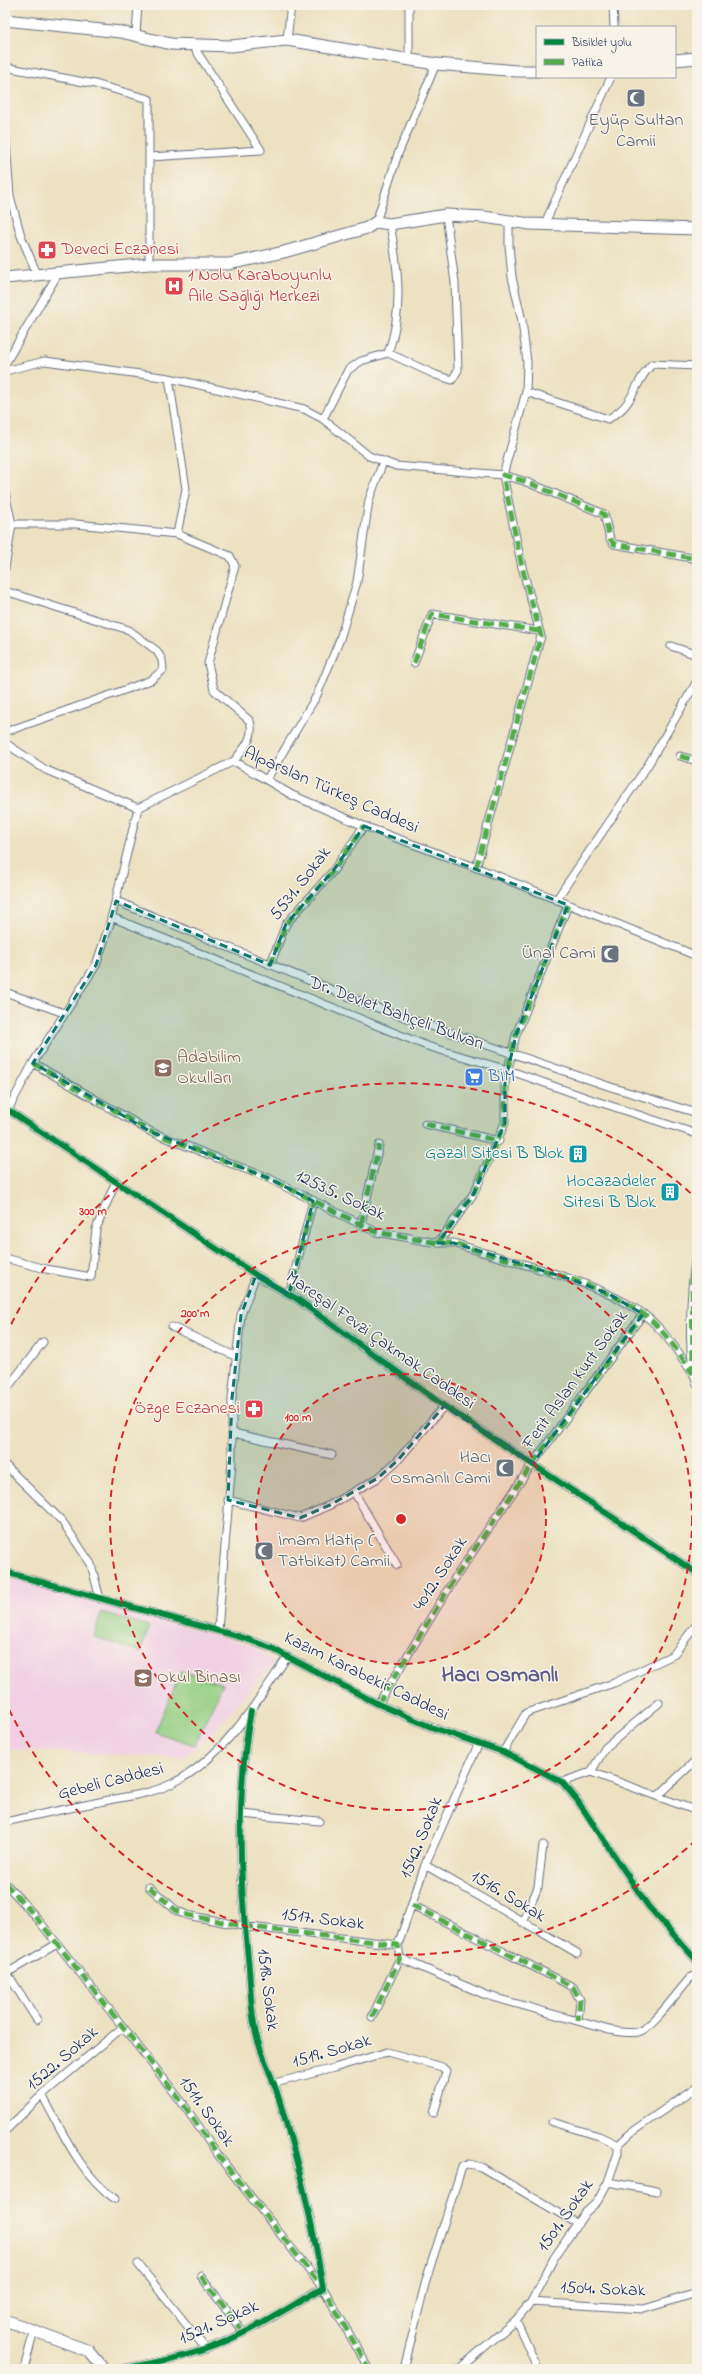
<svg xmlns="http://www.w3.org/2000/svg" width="702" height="2374" viewBox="0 0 702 2374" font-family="'Indie Flower',sans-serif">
<rect width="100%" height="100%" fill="#f7f3e8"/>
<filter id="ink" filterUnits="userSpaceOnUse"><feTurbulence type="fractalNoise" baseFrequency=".025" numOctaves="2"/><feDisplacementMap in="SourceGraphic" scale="8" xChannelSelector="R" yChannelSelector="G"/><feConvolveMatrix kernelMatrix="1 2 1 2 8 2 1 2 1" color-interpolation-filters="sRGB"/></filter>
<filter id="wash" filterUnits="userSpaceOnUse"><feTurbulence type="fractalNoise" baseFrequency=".012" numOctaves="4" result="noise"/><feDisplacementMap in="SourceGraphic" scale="16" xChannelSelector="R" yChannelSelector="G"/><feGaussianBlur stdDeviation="0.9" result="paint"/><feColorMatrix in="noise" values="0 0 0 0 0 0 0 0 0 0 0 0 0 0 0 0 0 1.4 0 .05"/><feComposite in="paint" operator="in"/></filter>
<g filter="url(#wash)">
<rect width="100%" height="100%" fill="#ece1c0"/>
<path fill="#f1d0e4" d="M5,1577L253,1646L274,1663L214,1731L183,1758L5,1749Z"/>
<path fill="#92cd81" stroke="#567e70" d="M101,1612L149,1626L141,1652L94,1637Z
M181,1671L223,1684L194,1745L155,1732Z"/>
</g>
<g filter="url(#ink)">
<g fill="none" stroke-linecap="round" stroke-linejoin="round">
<defs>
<path id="street" d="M409,5V58
M613,5L614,27
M136,34L138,5
M287,40L291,5
M5,67L95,84L149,99V264
M5,130L10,196L21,236L37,274
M150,157L261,150L193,46
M376,222L398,154L436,64
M545,223L611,77
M388,353L436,375L452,380L458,370L455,283L446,215
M5,364L59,272
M5,371L45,361L169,378L304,409L323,419L369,456L396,466L503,475L524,481L604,514L610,539L614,544L697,559
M169,378L186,489L177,534L230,556L235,566L208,663L214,690L250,721C255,738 244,748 234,761
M526,392L608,419C636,404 633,383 652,364L697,366
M323,419L348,370L361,361L388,353C404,310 398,267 390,224
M5,493L12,524L5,568
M12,524H76L177,534
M5,591L129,630L157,651L162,660L163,670L151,680L119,692L5,732
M671,646L697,655
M414,663L432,614L539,631
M5,743L46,770L138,808L234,761L292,795L364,826L488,872L697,956
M680,756L697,761
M267,779L317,695L340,639L357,582L369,500L383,462
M476,868L541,636L522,567L503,475L526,392L527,362L522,321L512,277L509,245V222
M556,900L648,765L697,681
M116,901L369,1005L611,1087L697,1113
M111,917L427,1046L508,1070L593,1100L697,1134
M270,965L286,924L333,871L364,826
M5,992L64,1013
M33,1063L151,1132L268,1178L376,1232L438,1243H454C514,1264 590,1277 642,1313C663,1328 679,1353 693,1374
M5,1108L256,1275L297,1299L444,1406L697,1573
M8,1110L33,1063L96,965L110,923L138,808
M425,1124L499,1141
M361,1224L379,1145
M438,1243L474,1193L505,1123V1082L516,1035L568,905
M697,1250C691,1282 686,1354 697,1384
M5,1258L46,1269L91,1277L96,1229L116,1181
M289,1294L313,1201
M172,1327L237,1357
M5,1391L43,1342
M233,1433L332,1455
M5,1465L62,1521L91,1564L100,1599
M354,1492L397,1565
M228,1500L300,1518L330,1505L378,1478L398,1460L444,1406
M5,1572L244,1638L271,1648L378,1704L431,1727L503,1752L562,1782L577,1800L648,1906L697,1961
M218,1630L232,1462V1398L241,1315L256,1275
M378,1704L455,1578L533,1463L643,1314
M503,1752L526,1713L614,1683L673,1655L697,1624
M591,1772L605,1748L659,1703
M562,1782L591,1772L697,1811
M658,1796L697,1759
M241,1814L319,1821
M5,1822C40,1814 75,1807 109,1800C130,1796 153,1793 171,1784C221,1761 258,1701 287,1657
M425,1865L577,1953
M5,1883L36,1917L123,2027L181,2101L221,2159L323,2288L369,2369
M149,1887L177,1911L187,1915L243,1926L398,1945
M412,1905L573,1987L580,2000L578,2021
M523,1923L538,1887L543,1845
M400,1958L486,1995L609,2030C617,2031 628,2034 637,2032C653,2028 678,1991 690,1978L697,1975
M7,1973L37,2020
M5,1974L57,1944
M372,2017L400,1958L398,1945L425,1865L478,1745
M275,2083L334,2068L387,2052L442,2067L446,2071L434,2113
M42,2095C63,2132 79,2173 115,2199
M552,2122L599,2136L618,2145
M5,2131L42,2095L123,2027
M608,2182L657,2191
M138,2264L206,2349
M201,2276L243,2332
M531,2302L644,2309L697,2293
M516,2320L538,2369
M24,2369L34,2331
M122,2369C150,2363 178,2359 206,2349C247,2335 285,2309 323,2288C313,2224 298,2161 279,2099C273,2077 261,2056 256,2034C250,2009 251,1984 248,1958C239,1877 236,1792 251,1711
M404,2369L426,2280L462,2167L469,2164L481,2167L578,2224
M459,2369L516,2320L531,2302L554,2258L585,2213L597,2202L608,2182L618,2153V2145L633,2131L697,2087"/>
<path id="secondary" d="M5,20L121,32L171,44L231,46L287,40L436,64L517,71H537
M675,60L697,58
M5,278L149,264H229L284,252L367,228L376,222L390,224L446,215L484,217L530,224L697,229
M5,2320L89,2351L104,2369"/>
</defs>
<use href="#street" stroke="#646d80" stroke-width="9"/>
<use href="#secondary" stroke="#646d80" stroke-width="13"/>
<use href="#street" stroke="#fff" stroke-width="7"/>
<use href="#secondary" stroke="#fff" stroke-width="11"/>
<path stroke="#52ab49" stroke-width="5" stroke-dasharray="10 5" stroke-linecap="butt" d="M414,663L432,614L539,631
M680,756L697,761
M476,868L541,636L522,567L503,475L524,481L604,514L610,539L614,544L697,559
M270,965L286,924L333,871L364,826
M33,1063L151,1132L268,1178L376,1232L438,1243H454C514,1264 590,1277 642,1313C663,1328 679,1353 693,1374
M425,1124L499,1141
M361,1224L379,1145
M438,1243L474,1193L505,1123V1082L516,1035L568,905
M289,1294L313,1201
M693,1374L692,1275L697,1250
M378,1704L455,1578L533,1463L643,1314
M5,1883L36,1917L123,2027L181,2101L221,2159L323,2288L369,2369
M149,1887L177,1911L187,1915L243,1926L398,1945L400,1958L372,2017
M412,1905L573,1987L580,2000L578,2021
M201,2276L243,2332"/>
<defs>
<path id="cycleway" d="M5,1108L256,1275L297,1299L444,1406L697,1573
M5,1572L244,1638L271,1648L378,1704L431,1727L503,1752L562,1782L577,1800L648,1906L697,1961
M122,2369C150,2363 178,2359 206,2349C247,2335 285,2309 323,2288C313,2224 298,2161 279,2099C273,2077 261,2056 256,2034C250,2009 251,1984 248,1958C239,1877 236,1792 251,1711"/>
</defs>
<use href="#cycleway" stroke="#f7f3e8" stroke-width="8"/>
<use href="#cycleway" stroke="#00873e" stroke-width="6"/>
</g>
</g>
<path fill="#0f766e" fill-opacity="0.2" stroke="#0f766e" stroke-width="3" stroke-dasharray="8 5" stroke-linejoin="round" d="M364,826L568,905L516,1035L505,1082V1123L474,1193L438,1243H454L573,1280L609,1294L643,1314L533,1463L444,1406L398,1460L378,1478L330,1505L300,1518L228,1500L232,1398L241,1315L256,1275L289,1294L313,1201L268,1178L151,1132L33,1063L96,965L116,901L270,965L286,924L333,871Z"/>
<circle cx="401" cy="1519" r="145" fill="#d62828" fill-opacity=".12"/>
<g fill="none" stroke="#d62828" stroke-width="2" stroke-dasharray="7 5">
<circle cx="401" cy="1519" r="145"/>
<circle cx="401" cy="1519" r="291"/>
<path d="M696 1840A436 436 0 0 1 6 1703M6 1335A436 436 0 0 1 696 1198"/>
</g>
<defs>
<symbol id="mosque-square" viewBox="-11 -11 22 22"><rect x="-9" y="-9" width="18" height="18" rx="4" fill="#6b7280" stroke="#f7f3e8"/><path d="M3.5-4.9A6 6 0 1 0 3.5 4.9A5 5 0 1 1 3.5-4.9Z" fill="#fff"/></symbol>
<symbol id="pharmacy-square" viewBox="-11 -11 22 22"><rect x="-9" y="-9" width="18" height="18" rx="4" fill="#e0444e" stroke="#f7f3e8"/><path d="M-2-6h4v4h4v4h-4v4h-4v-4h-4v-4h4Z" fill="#fff"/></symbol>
<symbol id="hospital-square" viewBox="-11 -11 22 22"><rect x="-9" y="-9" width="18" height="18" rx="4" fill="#e0444e" stroke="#f7f3e8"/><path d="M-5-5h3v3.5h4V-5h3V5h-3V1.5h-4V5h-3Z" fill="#fff"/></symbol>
<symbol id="school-square" viewBox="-11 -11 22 22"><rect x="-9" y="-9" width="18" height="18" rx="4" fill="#8d6e63" stroke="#f7f3e8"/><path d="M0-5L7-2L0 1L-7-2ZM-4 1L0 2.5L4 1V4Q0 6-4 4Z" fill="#fff"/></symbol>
<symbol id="supermarket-square" viewBox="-11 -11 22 22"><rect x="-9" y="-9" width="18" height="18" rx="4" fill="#3f7fe0" stroke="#f7f3e8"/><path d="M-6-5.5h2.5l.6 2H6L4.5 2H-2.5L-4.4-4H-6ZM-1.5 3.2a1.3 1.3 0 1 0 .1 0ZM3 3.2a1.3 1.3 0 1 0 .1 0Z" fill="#fff"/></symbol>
<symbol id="building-square" viewBox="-11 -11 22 22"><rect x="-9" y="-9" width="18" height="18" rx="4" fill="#0f9aa8" stroke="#f7f3e8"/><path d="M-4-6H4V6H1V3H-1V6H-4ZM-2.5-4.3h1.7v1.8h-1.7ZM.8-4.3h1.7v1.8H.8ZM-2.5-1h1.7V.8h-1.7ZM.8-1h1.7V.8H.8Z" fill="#fff"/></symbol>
</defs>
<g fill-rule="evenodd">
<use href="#mosque-square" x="625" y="87" width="22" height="22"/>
<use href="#pharmacy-square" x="36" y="239" width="22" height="22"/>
<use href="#hospital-square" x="163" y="275" width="22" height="22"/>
<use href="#mosque-square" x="599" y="943" width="22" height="22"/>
<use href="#school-square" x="152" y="1057" width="22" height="22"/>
<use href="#supermarket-square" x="463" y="1066" width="22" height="22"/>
<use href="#building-square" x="567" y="1143" width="22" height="22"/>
<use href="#building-square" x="659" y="1181" width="22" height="22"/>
<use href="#pharmacy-square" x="243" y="1398" width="22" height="22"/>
<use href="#mosque-square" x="494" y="1457" width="22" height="22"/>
<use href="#mosque-square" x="253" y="1540" width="22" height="22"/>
<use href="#school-square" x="132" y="1667" width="22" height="22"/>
</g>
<g text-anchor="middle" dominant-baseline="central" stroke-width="3" stroke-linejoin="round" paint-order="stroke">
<g font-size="18" fill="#5b616d" stroke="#f7f3e8" text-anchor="end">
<text x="636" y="121" text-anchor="middle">Eyüp Sultan<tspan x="636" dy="21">Camii</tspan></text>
<text x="596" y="954">Ünal Cami</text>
<text x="491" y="1458">Hacı<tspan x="491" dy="21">Osmanlı Cami</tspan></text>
<text x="278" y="1541" text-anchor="start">İmam Hatip (<tspan x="278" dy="21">Tatbikat) Camii</tspan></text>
</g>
<g font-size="18" fill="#be3a42" stroke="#f7f3e8" text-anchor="start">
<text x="61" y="250">Deveci Eczanesi</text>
<text x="188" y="276">1 Nolu Karaboyunlu<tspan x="188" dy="21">Aile Sağlığı Merkezi</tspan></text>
<text x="240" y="1409" text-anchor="end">Özge Eczanesi</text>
</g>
<g font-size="18" fill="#1b2f5e" stroke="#f7f3e8">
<text transform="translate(331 791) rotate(24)">Alparslan Türkeş Caddesi</text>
<text transform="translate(301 884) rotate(-52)">5531. Sokak</text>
<text transform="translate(396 1014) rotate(20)">Dr. Devlet Bahçeli Bulvarı</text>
<text transform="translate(340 1196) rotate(25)">12535. Sokak</text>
<text transform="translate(380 1341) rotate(35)">Mareşal Fevzi Çakmak Caddesi</text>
<text transform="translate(576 1380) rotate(-54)">Ferit Aslan Kurt Sokak</text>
<text transform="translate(441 1574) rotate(-57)">4012. Sokak</text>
<text transform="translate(366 1677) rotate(26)">Kazım Karabekir Caddesi</text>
<text transform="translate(111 1782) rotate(-14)">Gebeli Caddesi</text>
<text transform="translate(422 1838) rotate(-68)">1542. Sokak</text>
<text transform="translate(508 1897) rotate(31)">1516. Sokak</text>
<text transform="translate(323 1920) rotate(7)">1517. Sokak</text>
<text transform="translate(267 1990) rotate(83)">1518. Sokak</text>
<text transform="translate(332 2052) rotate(-16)">1519. Sokak</text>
<text transform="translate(63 2059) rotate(-41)">1522. Sokak</text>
<text transform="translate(206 2112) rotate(54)">1511. Sokak</text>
<text transform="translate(566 2216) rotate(-55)">1501. Sokak</text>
<text transform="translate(603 2290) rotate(2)">1504. Sokak</text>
<text transform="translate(219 2323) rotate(-24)">1521. Sokak</text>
</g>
<g font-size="18" fill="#785e54" stroke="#f7f3e8" text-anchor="start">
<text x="177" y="1058">Adabilim<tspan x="177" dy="21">Okulları</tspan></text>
<text x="157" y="1678">Okul Binası</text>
</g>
<g font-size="18" fill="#366cbe" stroke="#f7f3e8" text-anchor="start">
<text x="488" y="1077">BİM</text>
</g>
<g font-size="18" fill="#0d838f" stroke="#f7f3e8" text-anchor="end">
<text x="564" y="1154">Gazal Sitesi B Blok</text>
<text x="656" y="1182">Hocazadeler<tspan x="656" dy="21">Sitesi B Blok</tspan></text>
</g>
<g font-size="22" font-weight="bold" fill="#5c5a89" stroke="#f7f3e8">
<text x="500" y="1676">Hacı Osmanlı</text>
</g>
</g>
<circle cx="401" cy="1519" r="6" fill="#d62828" stroke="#f7f3e8" stroke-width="2"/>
<g font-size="12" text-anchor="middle" font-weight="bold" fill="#d62828" stroke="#f7f3e8" stroke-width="3" stroke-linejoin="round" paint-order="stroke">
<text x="93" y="1215">300 m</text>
<text x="195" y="1317">200 m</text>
<text x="298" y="1421">100 m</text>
</g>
<rect width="702" height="2374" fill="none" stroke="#f7f3e8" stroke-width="20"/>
<rect x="536" y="26" width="140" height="52" fill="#f7f3e8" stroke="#9fa5b1"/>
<rect x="544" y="39" width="20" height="6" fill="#00873e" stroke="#9fa5b1"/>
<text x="572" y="46" font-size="12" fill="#1b2f5e">Bisiklet yolu</text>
<rect x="544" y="59" width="20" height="6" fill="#52ab49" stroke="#9fa5b1"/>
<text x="572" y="66" font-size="12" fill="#1b2f5e">Patika</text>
</svg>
